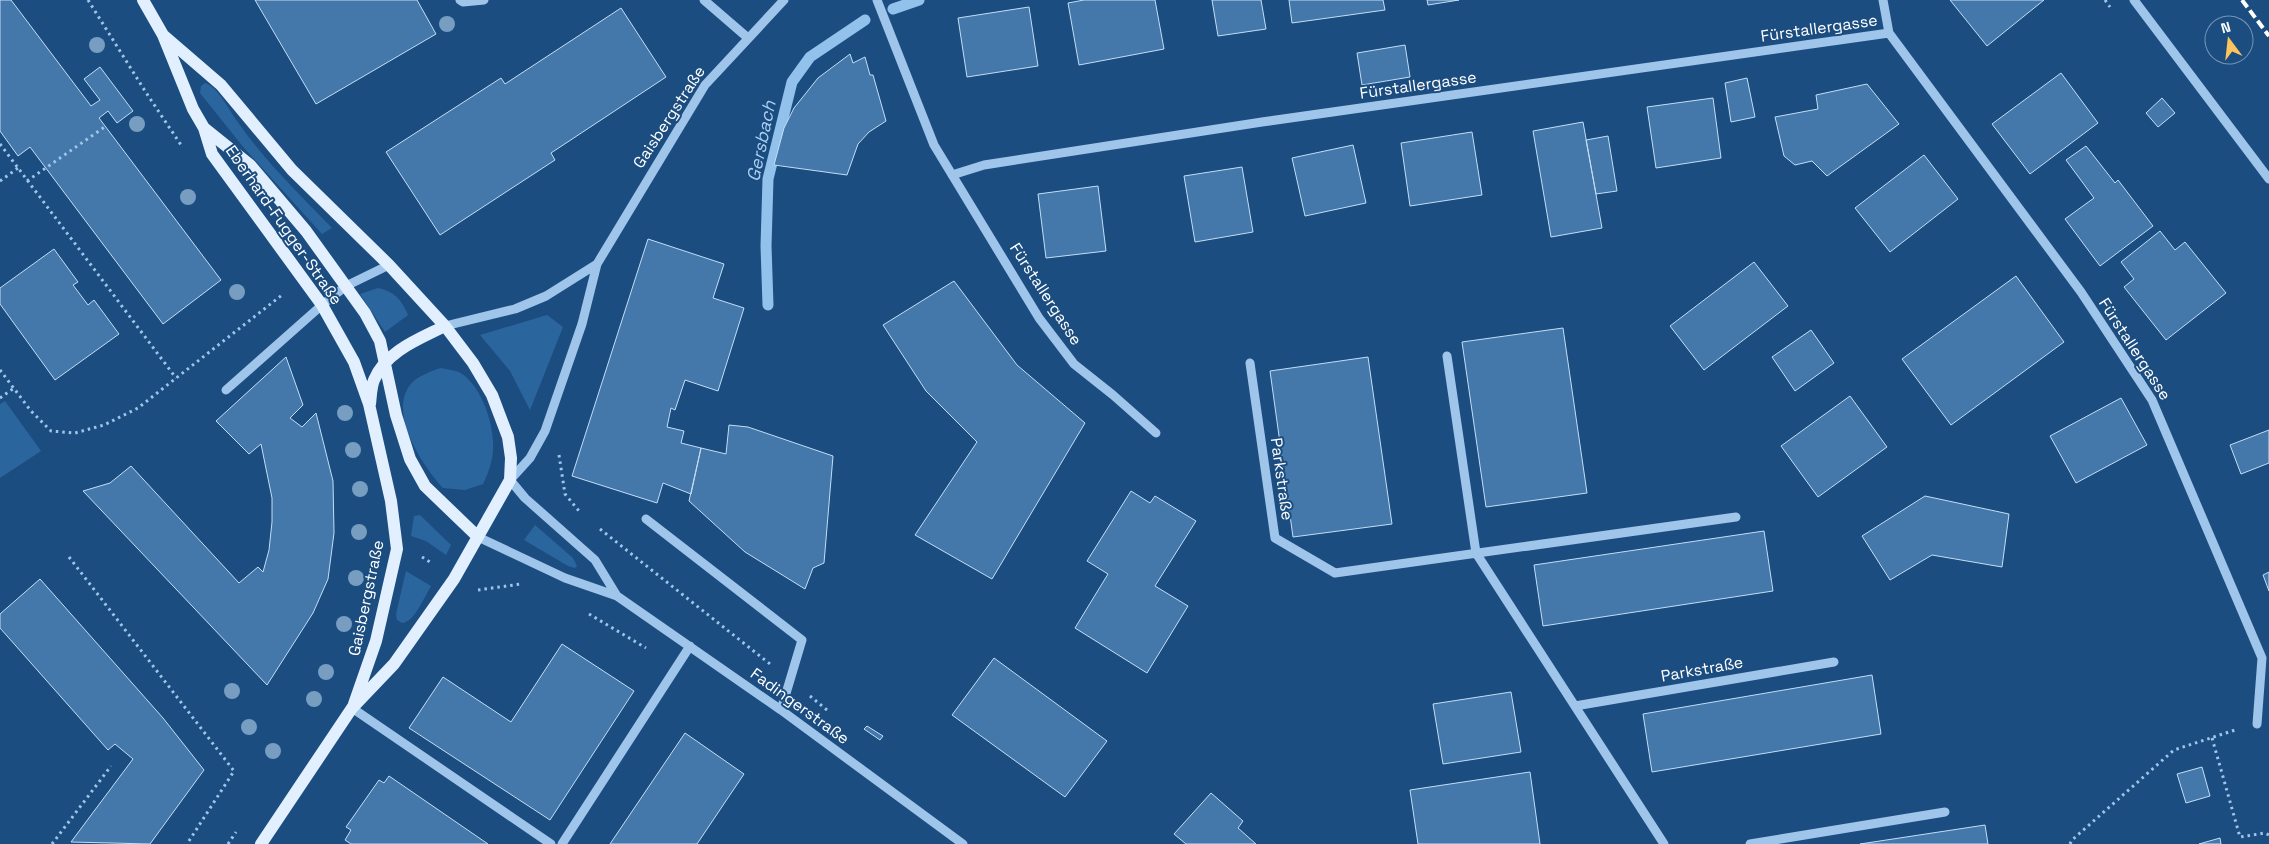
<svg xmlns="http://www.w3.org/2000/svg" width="2269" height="844" viewBox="0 0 2269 844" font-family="'Space Grotesk',sans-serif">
<rect width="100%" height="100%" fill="#1b4d80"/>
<path fill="#2b659d" d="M205,83C218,87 229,110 237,121C264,160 299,194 332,228L322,234L244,148L200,93L201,86Z
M378,288C394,291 402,300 408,315L385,332L360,294Z
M547,315L563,327L530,410L510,371L480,335Z
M440,368C446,369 453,370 459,372C482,385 495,426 493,451C492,463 488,474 483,484L465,490L443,488C423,466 388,414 410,385C417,376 430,372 440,368Z
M5,401L41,451L0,478V404Z
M420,515L451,545L446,555L426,541L411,536L414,516Z
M535,525L573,558L577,566L575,568L568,566L524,540Z
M406,571L431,586C424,597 415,622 402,623L397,620L396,614Z"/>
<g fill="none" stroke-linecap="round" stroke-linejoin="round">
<path stroke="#92c1ec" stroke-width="11" d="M893,9L919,0
M768,305L766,246L768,179L792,82L810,57L865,20"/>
</g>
<path fill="#47a" stroke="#c3def7" d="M0,0H11L91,106L100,100L84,79L100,67L133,111L117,123L108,111L99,118L221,280L163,324L30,147L18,156L0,131Z
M255,0H417L436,34L316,104Z
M1084,0H1155L1164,49L1079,65L1068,3Z
M1212,0H1261L1266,29L1218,36Z
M1289,0H1383L1385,10L1292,23Z
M1427,0H1459L1428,5Z
M1950,0H2044L1987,46Z
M1029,7L1038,66L967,77L958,18Z
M621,8L666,77L551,153L555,160L440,235L386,152L501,78L505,84Z
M1405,45L1410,77L1362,85L1357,53Z
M850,54L853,63L865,57L870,75H873L886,121L869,132L858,144L847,175L774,165L784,128L794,108L818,78Z
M2061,73L2098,123L2030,174L1992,124Z
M1747,78L1755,117L1731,122L1725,83Z
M1867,84L1899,124L1827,176L1812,161L1795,165L1784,156L1775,117L1818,109L1816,95Z
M1713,98L1721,158L1656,168L1647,107Z
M2162,98L2175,113L2158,127L2146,113Z
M1583,122L1602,228L1551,237L1533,131Z
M1472,132L1482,195L1410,206L1401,143Z
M1608,136L1617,191L1596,194L1586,140Z
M1353,145L1366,203L1305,216L1292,158Z
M2086,146L2115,183L2118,180L2153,226L2100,266L2065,219L2094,198L2066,160Z
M1924,155L1958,199L1890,252L1855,208Z
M1242,167L1253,232L1195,242L1184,176Z
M1098,186L1106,251L1046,258L1038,194Z
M2160,231L2175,250L2185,242L2226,293L2166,340L2124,287L2134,279L2121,262Z
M648,239L724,264L713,298L744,308L718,391L685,380L675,410L671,408L667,427L684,431L681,443L701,448L691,494L663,483L657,503L572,476Z
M54,249L78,282L73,285L88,305L94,300L119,334L55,380L0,304V288Z
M1754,262L1788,306L1704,370L1670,326Z
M2016,276L2064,342L1951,425L1902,359Z
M954,281L1017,365L1085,423L992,579L915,535L977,442L926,391L883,325Z
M1563,328L1587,493L1486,507L1462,342Z
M1811,330L1834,363L1795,391L1772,357Z
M286,357L303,405L290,418L302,427L316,413L333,481L334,533L328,579L313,613L267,685L83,491L110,483L131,466L239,583L258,567L263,572L269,550L272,522V498L261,444L249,454L216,421Z
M1368,357L1392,524L1293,537L1270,371Z
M1850,396L1887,447L1818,497L1781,446Z
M2121,398L2147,445L2076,483L2050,436Z
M729,425L748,427L833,456L824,563L813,568L805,589L745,552L689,501L701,448L726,454Z
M2269,430V463L2241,474L2230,445Z
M1131,491L1150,503L1155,496L1196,521L1155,586L1188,606L1147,673L1075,628L1108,574L1087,561Z
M1925,496L2009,514L2002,567L1932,555L1890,580L1862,536Z
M1764,531L1773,591L1543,626L1534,565Z
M2269,572V591L2263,575Z
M40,579L163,718L204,770L150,844L71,842L133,759L115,744L108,750L0,628V614Z
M562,644L634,691L550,820L409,728L443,677L511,722Z
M994,658L1107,741L1065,797L952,715Z
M1872,675L1881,734L1652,772L1643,714Z
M1511,692L1521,752L1443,764L1433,704Z
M867,726L883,736L880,740L864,729Z
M685,733L744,774L697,844H610Z
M2202,767L2210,796L2186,803L2177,774Z
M1530,772L1540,844H1418L1410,790Z
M389,776L488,844H351L345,840L351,830L346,827L379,780L384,783Z
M1211,793L1243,821L1238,828L1256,844H1186L1174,834Z
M1985,825L1988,844H1860Z
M2220,838L2221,844H2199Z"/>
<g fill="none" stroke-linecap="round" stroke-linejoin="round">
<path stroke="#9fc5ea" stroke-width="3" stroke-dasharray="2.5 4" stroke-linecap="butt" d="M88,0L145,91L181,145
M2105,0L2110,7
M0,144L176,378
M0,181L18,168
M27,181L106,126
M0,370L31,411L51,431L75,433L104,425L138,408L282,295
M0,398L14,388
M559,455L565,494L579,511
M600,529L770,664
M69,557L234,771L187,844
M422,557L433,564
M478,590L521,584
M589,614L646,648
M810,696L827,710
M2212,738L2240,837L2265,833L2269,835
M52,844L111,766
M228,844L236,832
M2070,844L2072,840L2174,750L2235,730"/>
<path stroke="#9fc5ea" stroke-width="9" d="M460,0L463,2L484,0
M704,0L748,38
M877,0L934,145L1039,318L1074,364L1113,395L1156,433
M1883,0L1889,33L2081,292L2152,400L2262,658L2257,724
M2134,0L2269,179
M952,175L984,165L1262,122L1889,33
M445,326L515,309L546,296L597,264
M1447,356L1476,553L1664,844
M1250,363L1275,538L1335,573L1736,517
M226,390L322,305L346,286L389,265
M646,519L802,640L781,710
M478,537L565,578L617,596L781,710L963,844
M617,596L595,560L525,498L510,480L530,458L545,431L582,324L597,264L705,85L784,0
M1575,706L1834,662
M352,708L551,844
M562,844L690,646
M1750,844L1945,812"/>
<path stroke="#e2effe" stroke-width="12" d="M143,0L163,35L193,109L204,128L212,154L322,305L354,362L369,404L391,501L397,549L376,641L354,704
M163,35L221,85L292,170L389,265L445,326L473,363L492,395L508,437L511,458L510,480L454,579L394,664L352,708L261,844
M204,128L250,165L306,231L365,313L380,341L396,415L410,459L425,486L478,537
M370,404C371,396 371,387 374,380C386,351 419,339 445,326"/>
<path stroke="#fff" stroke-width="4" stroke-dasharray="9 4" stroke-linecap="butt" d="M2242,0L2269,36"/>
</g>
<g fill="#779dc1">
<circle cx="447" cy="24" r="8"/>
<circle cx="97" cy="45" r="8"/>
<circle cx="137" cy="124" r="8"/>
<circle cx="188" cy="197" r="8"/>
<circle cx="237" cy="292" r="8"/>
<circle cx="345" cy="413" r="8"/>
<circle cx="353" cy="450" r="8"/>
<circle cx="360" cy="489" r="8"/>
<circle cx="359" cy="532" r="8"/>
<circle cx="356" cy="578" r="8"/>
<circle cx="344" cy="624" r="8"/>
<circle cx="326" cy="672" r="8"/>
<circle cx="232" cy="691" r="8"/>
<circle cx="314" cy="699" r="8"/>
<circle cx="249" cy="727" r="8"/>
<circle cx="273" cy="751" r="8"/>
</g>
<g text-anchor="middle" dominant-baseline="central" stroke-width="4" stroke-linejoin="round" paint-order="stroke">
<g font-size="16" fill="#fff" stroke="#1b4d80">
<text transform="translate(1819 28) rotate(-8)">Fürstallergasse</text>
<text transform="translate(1418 85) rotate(-8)">Fürstallergasse</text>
<text transform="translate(669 117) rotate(-57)">Gaisbergstraße</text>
<text transform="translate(284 225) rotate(55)">Eberhard-Fugger-Straße</text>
<text transform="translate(1046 294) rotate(57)">Fürstallergasse</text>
<text transform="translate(2135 349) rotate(57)">Fürstallergasse</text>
<text transform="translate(1282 479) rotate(82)">Parkstraße</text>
<text transform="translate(366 598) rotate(-78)">Gaisbergstraße</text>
<text transform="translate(1702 669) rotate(-10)">Parkstraße</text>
<text transform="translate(800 706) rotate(36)">Fadingerstraße</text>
</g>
<g font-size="18" font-style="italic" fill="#aacff1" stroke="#1b4d80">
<text transform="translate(761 141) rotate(-78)">Gersbach</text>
</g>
</g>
<g transform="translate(2229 40) rotate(345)"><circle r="24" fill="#1b4d80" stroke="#7694b3"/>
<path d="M0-4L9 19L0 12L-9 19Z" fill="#fbc45c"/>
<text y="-8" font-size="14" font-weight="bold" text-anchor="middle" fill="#ffffff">N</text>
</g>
</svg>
